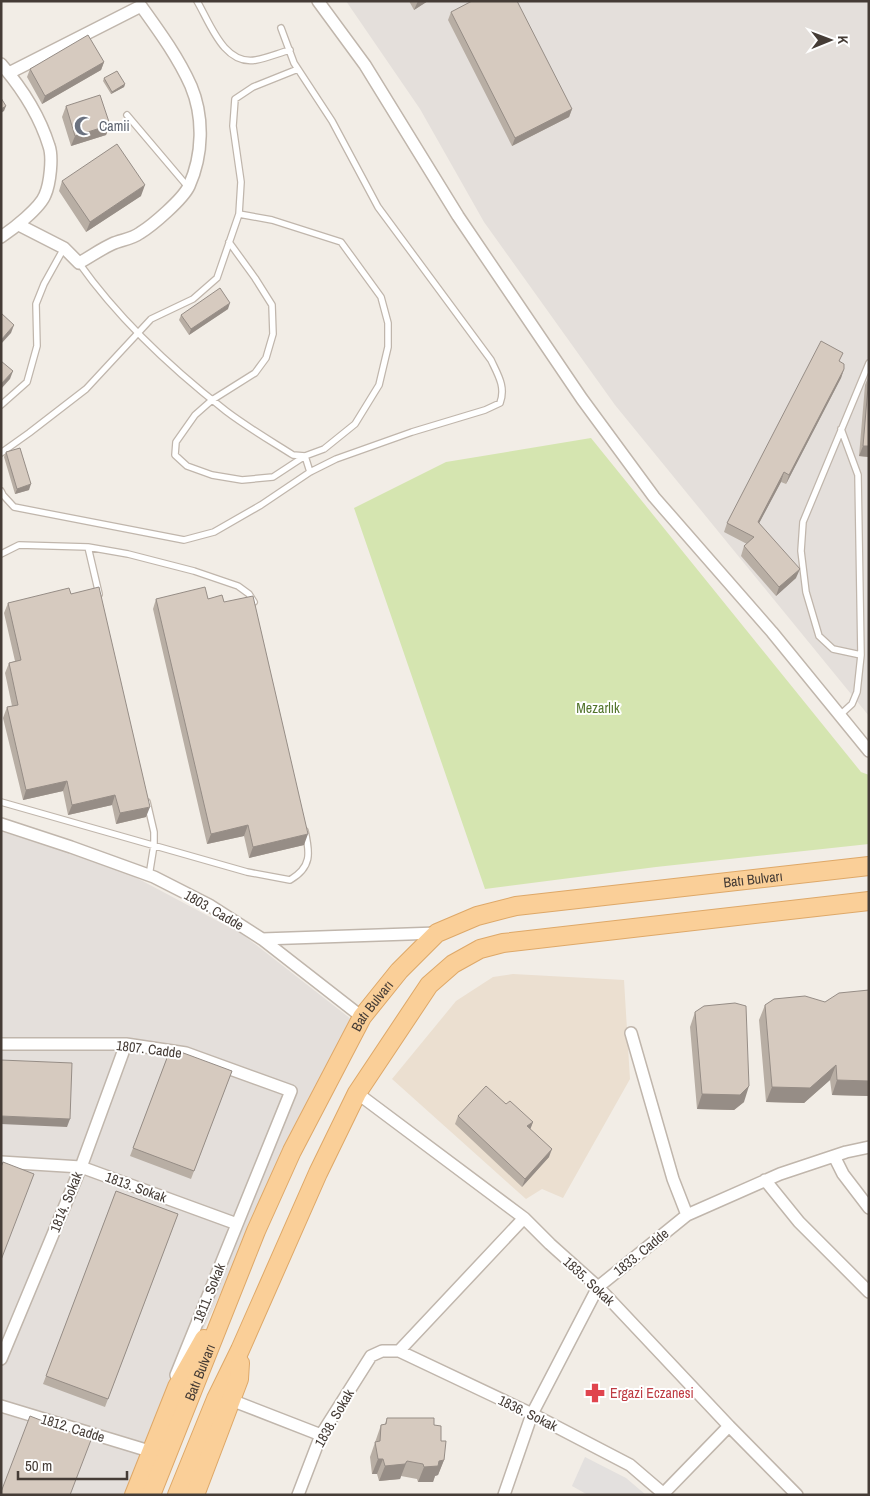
<svg xmlns="http://www.w3.org/2000/svg" width="870" height="1496" viewBox="0 0 870 1496" font-family="'Archivo Narrow',sans-serif">
<rect width="100%" height="100%" fill="#f2ede6"/>
<path fill="#e4dfdb" d="M346,1H869V716L615,405L484,222L420,109Z
M1,822L73,844L242,934L351,1019L125,1495H1Z"/>
<path fill="#ebdfd0" d="M513,974L624,980L630,1079L563,1198L542,1189L526,1199L392,1079L456,1001L493,977Z"/>
<path fill="#d5e5b0" d="M591,438L861,772L869,775V844L656,867L485,889L354,508L446,462Z"/>
<path fill="#e3e0de" d="M585,1457L626,1478L646,1495H588L572,1486Z"/>
<g fill="none" stroke-linecap="round" stroke-linejoin="round">
<defs>
<path id="lane" d="M197,1C210,23 224,66 256,60C267,58 279,53 290,50
M127,115L188,187
M229,242L255,278L272,305L273,334L266,358L255,373L212,400L195,415L176,442L175,455L187,466L212,475L242,480L273,477L305,456L310,472
M79,263C120,321 171,368 226,411C247,427 271,441 293,455L305,456L324,449L355,424L379,385L388,347V323L381,297L341,242L272,220L239,214
M1,405L27,382L37,346L36,304L44,284L64,248
M1,453L29,433L86,389L151,319L193,299L217,278L239,214L241,182L233,126L235,99L253,87L298,69
M1,491L3,495L14,507L184,540L214,532L261,505L310,472L336,459L412,432L485,410L500,403C506,387 498,375 491,360L378,207L332,121L294,63L281,28
M88,547L99,594
M1,554L19,545L88,547L128,554L194,571L238,586L249,594L254,602
M861,655L833,649L819,636L806,592L801,551L803,522L869,363
M840,715L852,704L857,692L861,655L858,475L841,429
M1,802L247,872L290,880C312,867 310,853 305,831
M147,802L154,832V845L149,876"/>
<path id="street" d="M318,1L365,65L458,216L582,399L654,497L772,632L869,751
M1,64C21,87 40,117 49,146C53,157 50,184 45,195C40,208 13,229 1,237
M9,73L141,6C159,31 178,57 191,86C204,117 203,155 189,186C183,199 153,225 140,233C132,239 121,240 112,244C101,249 90,257 79,263L64,248L19,225
M1,824L71,847L154,877L209,905L262,939L437,933
M262,939L362,1017
M631,1033L673,1179L687,1215
M1,1044H126L186,1053L291,1091L176,1375
M357,1093L524,1218L550,1244L598,1287L729,1426L797,1495
M834,1156L843,1174L869,1208
M1,1162L81,1167L237,1224
M765,1180L799,1222L869,1292
M399,1351L524,1218
M1,1359L81,1167L126,1044
M231,1400L321,1435
M1,1406L146,1450
M663,1494L729,1426
M298,1495L321,1435L371,1356L382,1351H399L532,1414L630,1465L665,1495
M504,1495L532,1414L598,1287L687,1215L780,1174L846,1152L869,1147"/>
<g id="primary">
<path d="M134,1495L177,1387L204,1339"/>
<path id="s1" d="M151,1495L256,1231L292,1151L362,1017L399,971L437,933L477,916L516,906L869,866"/>
<path d="M177,1495L216,1399L240,1350L318,1173L357,1093L429,985L453,964L480,949L503,943L869,901"/>
<path d="M195,1495L239,1379L240,1363"/>
</g>
</defs>
<use href="#lane" stroke="#c0b6ac" stroke-width="8"/>
<use href="#street" stroke="#c0b6ac" stroke-width="14"/>
<use href="#primary" stroke="#dea868" stroke-width="20"/>
<use href="#lane" stroke="#fff" stroke-width="5.5"/>
<use href="#street" stroke="#fff" stroke-width="11"/>
<use href="#primary" stroke="#facf98" stroke-width="18"/>
</g>
<path fill="#b8aea4" d="M409,1H428L414,10Z
M451,12L572,109L569,117L512,146L448,20Z
M104,62L101,70L42,104L27,77L30,69Z
M104,78L125,84L124,87L111,94L103,81Z
M66,106L110,125L106,135L71,146L62,117Z
M62,181L141,196L86,232L59,191Z
M228,309L189,335L179,320L181,315Z
M840,362L844,369L841,378L786,484L781,482L759,523L796,578L776,596L741,556L744,546L747,544L724,532L727,523Z
M869,375V457L859,456L865,385Z
M6,452L29,490L15,494L4,457Z
M71,594L146,817L116,824L112,805L68,815L63,791L23,800L3,718L7,707L12,706L5,673L9,663L15,661L4,613L8,603Z
M156,599H208L224,602L304,845L249,858L244,836L207,844L153,609Z
M869,990V1096L832,1095L830,1080L804,1103L766,1102L759,1020L765,1005L825,1002Z
M695,1012L744,1102L734,1110L697,1109L690,1027Z
M170,1050L232,1071L191,1179L130,1156Z
M506,1104L533,1122L530,1129L549,1157L522,1187L455,1124L458,1116Z
M116,1191L178,1214L105,1407L43,1384Z
M387,1418L434,1425L441,1441L444,1460L438,1475L435,1476L433,1482H418L417,1479L401,1476L400,1479L379,1481L377,1474H372L370,1457L381,1425L385,1424Z"/>
<path fill="#968d86" d="M418,1H428L414,10Z
M104,62L101,70L42,104L45,96Z
M125,84L124,87L111,94L112,92Z
M6,106L4,111L1,113V109Z
M572,109L569,117L512,146L515,138Z
M110,125L106,135L71,146L75,136Z
M145,185L141,196L86,232L90,222Z
M230,303L228,309L189,335L191,329Z
M14,325L11,333L1,344V340Z
M844,369L841,378L786,484L789,475Z
M13,371L10,379L1,389V384Z
M863,446H869V457L859,456Z
M784,472L781,482L755,531L758,522Z
M31,484L29,490L15,494L17,489Z
M800,569L796,578L776,596L779,587Z
M67,781L63,791L23,800L26,790Z
M115,795L112,805L68,815L72,805Z
M150,807L146,817L116,824L120,813Z
M248,825L244,836L207,844L211,834Z
M308,834L304,845L249,858L253,847Z
M836,1065L830,1080L804,1103L766,1102L772,1087Z
M837,1080L869,1081V1096L832,1095Z
M749,1086L744,1102L734,1110L697,1109L702,1094Z
M1,1116L70,1119L67,1127L1,1124Z
M533,1122L530,1130L527,1126Z
M552,1149L549,1157L522,1187L525,1179Z
M378,1459H383L377,1474H372Z
M444,1460L438,1475L435,1476L433,1482H418L424,1467L439,1461Z
M407,1461L400,1479L379,1481L385,1466Z"/>
<path fill="#d6cabf" stroke="#968d86" d="M472,1H517L572,109L515,138L451,12Z
M88,35L104,62L45,96L30,69Z
M117,71L125,84L112,92L104,78Z
M100,95L110,125L75,136L66,106Z
M1,98L6,106L1,109Z
M117,144L145,185L90,222L62,181Z
M220,288L230,303L191,329L181,315Z
M1,313L14,325L1,340Z
M821,341L843,353L839,361L844,364V369L789,475L784,472L758,522L800,569L779,587L744,546L754,537L727,523Z
M1,361L13,371L1,384Z
M869,375V446H863Z
M20,448L31,484L17,489L6,452Z
M99,587L150,807L120,813L115,795L72,805L67,781L26,790L7,707L18,705L9,663L21,660L8,603L69,588L71,594Z
M205,587L208,599L222,595L224,602L253,596L308,834L253,847L248,825L211,834L156,599Z
M869,990V1081L837,1080L836,1065L810,1088L772,1087L765,1005L774,999L805,996L825,1002L839,993Z
M735,1003L746,1006L749,1086L740,1095L702,1094L695,1012L704,1006Z
M170,1050L178,1051L232,1071L194,1171L133,1148Z
M1,1060L72,1063L70,1119L1,1116Z
M486,1086L506,1104L510,1101L533,1122L527,1126L552,1149L525,1179L458,1116Z
M3,1162L34,1174L1,1260V1167Z
M116,1191L178,1214L108,1399L46,1376Z
M30,1416L91,1440L70,1495H1V1492Z
M387,1418H434V1425L441,1426V1441H446L444,1460L439,1461L438,1466L424,1467L423,1464L407,1461L405,1464L385,1466L383,1459H378L375,1442L380,1441L381,1425L386,1424Z"/>
<defs>
<symbol id="mosque-bare" viewBox="-9 -9 18 18"><path d="M3.5-4.9A6 6 0 1 0 3.5 4.9A5 5 0 1 1 3.5-4.9Z" fill="#6b7280" stroke="#fff" stroke-width="2.5" paint-order="stroke"/></symbol>
<symbol id="pharmacy-bare" viewBox="-9 -9 18 18"><path d="M-2-6h4v4h4v4h-4v4h-4v-4h-4v-4h4Z" fill="#e0444e" stroke="#fff" stroke-width="2.5" paint-order="stroke"/></symbol>
</defs>
<g fill-rule="evenodd">
<use href="#mosque-bare" x="70" y="112" width="28" height="28"/>
<use href="#pharmacy-bare" x="581" y="1379" width="28" height="28"/>
</g>
<g text-anchor="middle" dominant-baseline="central" stroke-width="4" stroke-linejoin="round" paint-order="stroke">
<g font-size="14" fill="#5b616d" stroke="#fff" text-anchor="start">
<text x="99" y="126">Camii</text>
</g>
<g font-size="14" fill="#52742c" stroke="#fff">
<text x="598" y="708">Mezarlık</text>
</g>
<g font-size="14" fill="#453c36" stroke="#fff">
<text stroke="none"><textPath href="#s1" startOffset="958">Batı Bulvarı</textPath></text>
<text transform="translate(214 910) rotate(30)">1803. Cadde</text>
<text stroke="none"><textPath href="#s1" startOffset="538">Batı Bulvarı</textPath></text>
<text transform="translate(149 1049) rotate(7)">1807. Cadde</text>
<text transform="translate(136 1187) rotate(20)">1813. Sokak</text>
<text transform="translate(66 1202) rotate(-68)">1814. Sokak</text>
<text transform="translate(641 1252) rotate(-39)">1833. Cadde</text>
<text transform="translate(589 1281) rotate(43)">1835. Sokak</text>
<text transform="translate(209 1293) rotate(-68)">1811. Sokak</text>
<text stroke="none"><textPath href="#s1" startOffset="132">Batı Bulvarı</textPath></text>
<text transform="translate(528 1413) rotate(26)">1836. Sokak</text>
<text transform="translate(334 1418) rotate(-60)">1838. Sokak</text>
<text transform="translate(73 1428) rotate(17)">1812. Cadde</text>
</g>
<g font-size="14" fill="#be3a42" stroke="#fff" text-anchor="start">
<text x="610" y="1393">Ergazi Eczanesi</text>
</g>
</g>
<rect width="870" height="1496" fill="none" stroke="#453c36" stroke-width="5"/>
<g transform="translate(830 40) rotate(89)" stroke="#ffffff" stroke-width="4" paint-order="stroke">
<path d="M0-4L9 19L0 12L-9 19Z" fill="#453c36"/>
<text y="-8" font-size="14" font-weight="bold" text-anchor="middle" fill="#453c36">K</text>
</g>
<path d="M18 1471v8h109v-8" fill="none" stroke="#453c36" stroke-width="2.5"/>
<text x="25" y="1471" font-size="15" fill="#453c36" stroke="#ffffff" stroke-width="4" paint-order="stroke">50 m</text>
</svg>
